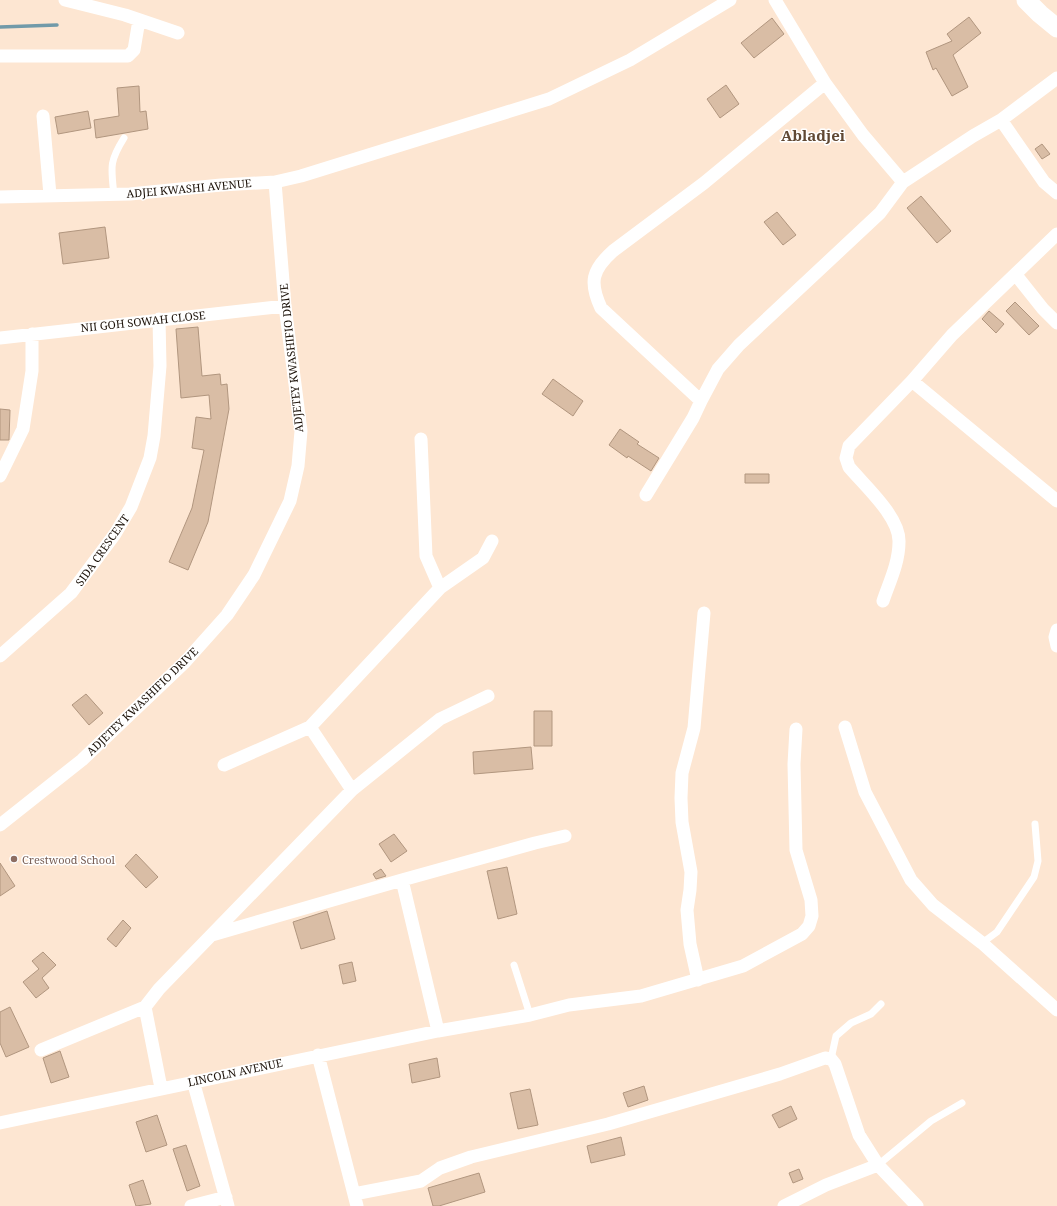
<svg xmlns="http://www.w3.org/2000/svg" width="1057" height="1206" viewBox="0 0 1057 1206" font-family="'Noto Serif',serif">
<rect width="100%" height="100%" fill="#fde6d2"/>
<g fill="none" stroke-linecap="round" stroke-linejoin="round">
<path stroke="#719aa9" stroke-width="3.5" d="M0,27L57,25"/>
</g>
<path fill="#d9bda5" stroke="#b1967f" d="M969,17L981,33L953,55L968,87L952,96L936,68L933,70L926,52L952,41L947,34Z
M772,18L784,34L754,58L741,43Z
M726,85L739,104L720,118L707,99Z
M139,86L140,112L146,111L148,129L96,138L94,120L119,116L117,88Z
M88,111L91,128L58,134L55,117Z
M1042,144L1050,154L1042,159L1035,149Z
M921,196L951,231L937,243L907,208Z
M777,212L796,235L783,245L764,222Z
M105,227L109,258L63,264L59,233Z
M1015,302L1039,326L1029,335L1006,311Z
M989,311L1004,324L996,333L982,319Z
M198,327L202,376L220,374L221,385L227,384L229,409L208,522L188,570L169,562L192,508L204,450L192,448L196,417L211,419L209,395L181,398L176,329Z
M553,379L583,401L573,416L542,394Z
M0,409L10,410L9,440H0Z
M620,429L639,442L637,444L659,458L651,471L628,456L627,458L609,445Z
M745,474H769V483H745Z
M86,694L103,713L89,725L72,705Z
M534,711H552V746H534Z
M531,747L533,769L474,774L473,752Z
M394,834L407,851L391,862L379,844Z
M136,854L158,877L146,888L125,866Z
M0,863L15,886L0,896Z
M507,867L517,914L498,919L487,871Z
M381,869L386,876L376,879L373,874Z
M327,911L335,939L301,949L293,922Z
M123,920L131,928L116,947L107,939Z
M43,952L56,965L42,978L49,988L36,998L23,982L39,969L32,961Z
M352,962L356,981L343,984L339,965Z
M10,1007L29,1047L6,1057L0,1043V1012Z
M60,1051L69,1077L51,1083L43,1058Z
M437,1058L440,1077L412,1083L409,1064Z
M644,1086L648,1100L628,1107L623,1093Z
M530,1089L538,1125L518,1129L510,1093Z
M791,1106L797,1119L779,1128L772,1115Z
M157,1115L167,1145L146,1152L136,1122Z
M621,1137L625,1155L591,1163L587,1146Z
M186,1145L200,1186L187,1191L173,1149Z
M799,1169L803,1179L793,1183L789,1173Z
M479,1173L485,1192L439,1206H433L428,1188Z
M143,1180L151,1204L136,1206L129,1185Z"/>
<g fill="none" stroke-linecap="round" stroke-linejoin="round">
<path stroke="#fff" stroke-width="7" d="M114,195C111,167 109,162 124,138
M982,943L997,932L1034,877L1038,861L1035,824
M514,965L530,1015
M831,1059L836,1036L851,1023L871,1014L881,1004
M878,1165L931,1121L962,1103"/>
<path stroke="#fff" stroke-width="13" d="M65,0L125,15L178,33
M775,0L825,83L863,135L903,182
M0,56H128L134,50L139,20
M43,116L50,195
M1001,120L1044,182L1057,193
M0,197L130,194L221,185L275,182L301,176L549,99L630,60L730,0
M1016,275L1043,309L1057,323
M0,338L285,306
M912,381L1057,501
M701,401L718,369L739,345L880,213L903,182L973,136L1001,120L1057,78
M421,439L426,556L440,588
M0,476L23,429L32,371V334
M646,495L693,418L701,401L601,308C589,282 592,270 613,251L704,183L825,83
M883,601C889,583 899,563 899,542C900,517 865,486 849,467L846,458L849,446L912,381L952,335L1057,234
M1057,630L1055,637L1057,646
M0,656L71,593L115,534L131,507L150,458L154,436L160,366L159,319
M845,727L865,792L911,880L933,905L982,943L1057,1010
M224,765L310,727
M352,790L310,727L440,588L483,558L492,541
M0,825L82,760L185,662L227,615L254,575L290,501L298,466L301,431L285,306L275,182
M402,880L438,1031
M212,935L402,880L535,843L565,836
M698,980L690,944L687,910L690,890L691,872L682,822L681,798L682,773L694,728L704,613
M41,1050L145,1007
M318,1055L357,1206
M193,1081L228,1206
M161,1088L145,1007L159,989L352,790L440,719L488,696
M0,1123L438,1031L530,1015L569,1005L641,996L743,966L802,934L809,926L812,916L811,900L796,850L794,764L796,729
M354,1194L421,1181L440,1168L471,1157L608,1124L780,1074L825,1058L831,1059L835,1064L859,1135L878,1165L917,1206
M191,1206L226,1197
M784,1206L826,1185L878,1165"/>
<path stroke="#fff" stroke-width="19" d="M1026,0L1040,14L1057,28"/>
</g>
<circle fill="#8d6e63" stroke="#fff" stroke-width="1.5" cx="14" cy="859" r="4"/>
<g text-anchor="middle" dominant-baseline="central" stroke-width="3" stroke-linejoin="round" paint-order="stroke">
<g font-size="11" fill="#1c1209" stroke="#fff">
<text transform="translate(189 188) rotate(-5)">ADJEI KWASHI AVENUE</text>
<text transform="translate(143 321) rotate(-6)">NII GOH SOWAH CLOSE</text>
<text transform="translate(291 358) rotate(-96)">ADJETEY KWASHIFIO DRIVE</text>
<text transform="translate(102 550) rotate(-55)">SIDA CRESCENT</text>
<text transform="translate(142 701) rotate(-44)">ADJETEY KWASHIFIO DRIVE</text>
<text transform="translate(235 1072) rotate(-12)">LINCOLN AVENUE</text>
</g>
<g font-size="11" fill="#785e54" stroke="#fff" text-anchor="start">
<text x="22" y="859">Crestwood School</text>
</g>
<g font-size="15" font-weight="bold" fill="#604833" stroke="#fff">
<text x="813" y="135">Abladjei</text>
</g>
</g>
</svg>
